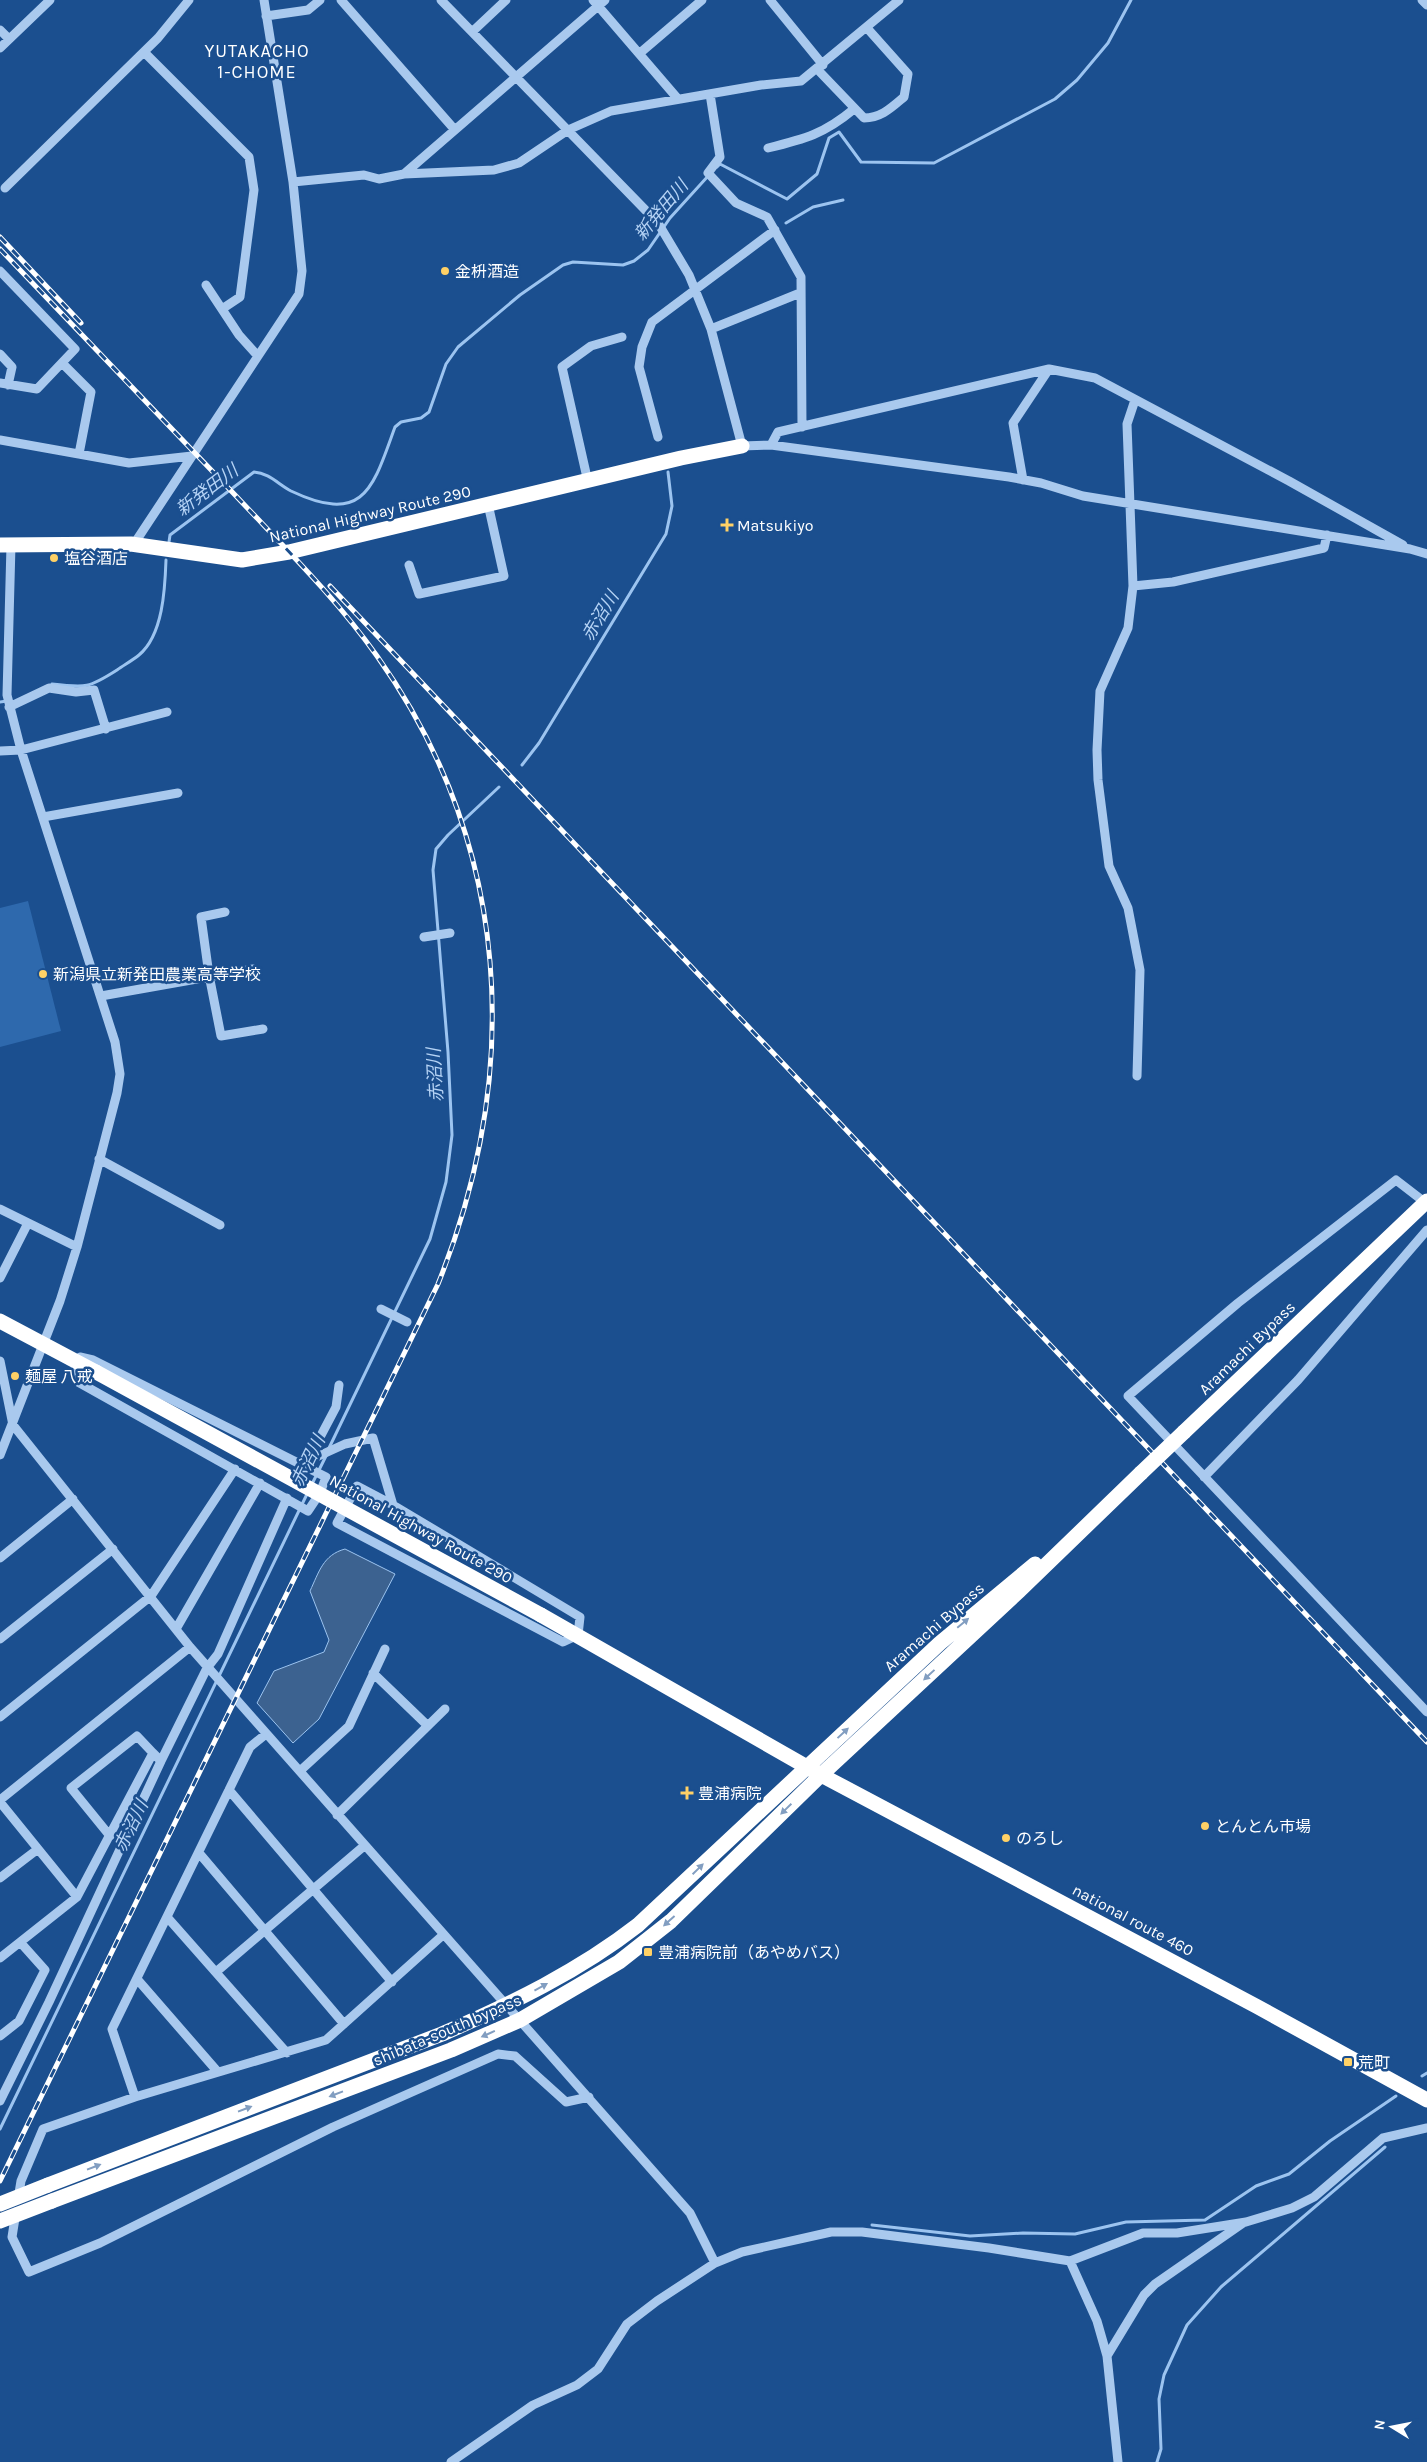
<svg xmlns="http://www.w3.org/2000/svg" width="1427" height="2462" viewBox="0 0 1427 2462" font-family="Karla,'Noto Sans JP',sans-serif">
<rect width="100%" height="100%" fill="#1b4f8f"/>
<path fill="#2e69ad" d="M28,901L61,1031L0,1047V908Z"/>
<path fill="#3c6290" stroke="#9cc4f0" d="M345,1549L395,1574L319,1719L293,1743L257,1703L274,1671L324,1652L329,1640L310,1591C319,1572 323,1555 345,1549Z"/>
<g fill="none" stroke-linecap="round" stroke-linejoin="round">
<path stroke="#9cc4f0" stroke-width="3" d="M717,167L720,164L787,199L817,174L829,138L839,132L861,162L934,163L1055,99L1077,80L1108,43L1131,0
M786,223L813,207L843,200
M169,542L170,535L254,472C269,473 278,484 291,491C365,526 373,487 395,427L401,422L421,418L429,412L446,364L458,347L520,295L563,265L573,262L623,265L634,261L648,250L670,218L709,175
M52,684C86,688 89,688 117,670C124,665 133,660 139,655C163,635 165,589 166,560
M0,702L7,701
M522,765L539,743L666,534L672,506L668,472
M329,1448L430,1239L446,1182L452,1135L448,1052L433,870L436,849L448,835L499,787
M312,1484L327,1454
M1422,2076L1427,2073
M0,2129L308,1492
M872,2225L970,2236L1023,2233L1075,2234L1126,2222L1205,2220L1256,2186L1289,2174L1330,2141L1396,2096
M1157,2462L1161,2449L1159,2399L1164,2375L1187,2325L1221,2287L1385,2147"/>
<path stroke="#a9c9ee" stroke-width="9" d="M341,0L455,130
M441,0L658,223L689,275L711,329L742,446L771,445L1009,477L1041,483L1083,496L1410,549L1427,554
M593,0L678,99
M770,0L823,65
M1422,0L1427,5
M266,16L308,10L320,0
M0,30L9,39
M472,32L506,0
M0,48L50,0
M144,52L249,157L254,190L240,297L222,309
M640,53L702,0
M817,69L864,118C881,118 891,108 904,97L908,74L867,28
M710,94L720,157L708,173L736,203L767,217L801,277L802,427
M768,148C805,139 824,134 854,109
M404,174L605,0
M293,182L364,175L379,179L404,174L494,170L519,163L568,130L611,111L761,85L801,81L899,0
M5,188L158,38L189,0
M0,271L75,349L37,389L0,383
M206,285L239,335L257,355
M711,329L800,293
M0,354L12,367L8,385
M62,363L91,392L79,454
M1135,400L1127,424L1133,586L1128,628L1100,691L1097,750L1098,780L1109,866L1128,908L1140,970L1137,1076
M658,437L639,367L642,347L652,322L775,230
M0,440L129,463L192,456
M771,445L778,432L1049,369L1095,378L1289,481L1403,545
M1023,480L1013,423L1049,369
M588,482L562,367L591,346L622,337
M131,544L136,541L299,294L302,271L293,182L264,0
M409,565L419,594L504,576L488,504
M1133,586L1173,582L1324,548L1327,535
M9,707L49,688L76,692L94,690L106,729
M0,751L21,750L167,712
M43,817L178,793
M225,912L201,917L209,975L221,1036L263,1029
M424,937L450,933
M101,996L253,969
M99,1159L220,1225
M1427,1204L1396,1180L1238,1303L1128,1396L1427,1712
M0,1209L77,1247
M0,1278L28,1223
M381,1309L407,1322
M80,1357L93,1360L326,1477L320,1493L308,1511L78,1382C74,1373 73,1365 80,1357Z
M0,1361L13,1425L190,1647L690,2213L715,2263
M0,1455L60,1301L77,1247L117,1093L120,1074L115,1042L21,750L7,695L11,545
M308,1460L336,1407L339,1385
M301,1464L345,1444L373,1438L393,1505
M1204,1477L1298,1380L1427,1230
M357,1486L393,1505L580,1617L578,1635L563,1642L337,1523Z
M0,1558L73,1499
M176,1629L260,1483
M0,1639L113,1549
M373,1673L428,1726
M0,1717L151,1596L235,1469
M301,1770L349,1726L385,1649
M229,1790L392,1982
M0,1800L190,1647
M0,1802L77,1897
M337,1815L445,1709
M110,1836L71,1788L137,1736L153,1753
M199,1853L344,2024
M0,1878L38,1849
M167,1917L287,2053
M0,1958L77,1897L153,1753L161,1761
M216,1972L364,1846
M137,1979L217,2071
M0,2036L19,2021L45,1970L20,1942
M135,2097L112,2029L250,1747L266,1734
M0,2101L49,2002L161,1761L207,1668L218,1654L287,1498
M18,2199L21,2181L43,2129L135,2097L326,2040L443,1935
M16,2212L12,2237L29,2272L100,2243L333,2127L498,2054L515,2056L566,2102L589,2097
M1070,2261L1097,2321L1107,2356L1118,2462
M1107,2356L1144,2295L1155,2284L1243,2223
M451,2462L533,2405L577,2385L598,2369L627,2324L657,2301L715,2263L742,2252L831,2232H862L989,2248L1070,2261L1143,2233H1177L1246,2222L1292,2208L1314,2197L1383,2138L1427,2128"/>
<path stroke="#fff" stroke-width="15" d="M0,545L131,544L242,560L289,552L681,458L742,446
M0,1321L96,1372
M1184,1432L1427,1201
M541,1615L821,1775L1256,2006L1427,2100
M48,2185L442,2034C511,2004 579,1971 638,1925L940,1643L1035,1564
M52,2201L451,2050L520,2020L619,1962L671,1921L821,1775L1019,1591L1141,1473"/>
<defs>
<path id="rail" d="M0,237L81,323
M0,249C79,331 157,414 236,496C285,548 336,598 377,656C512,846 523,1072 438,1284L0,2181
M330,586L1427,1742"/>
</defs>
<use href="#rail" stroke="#fff" stroke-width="5"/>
<use href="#rail" stroke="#1b4f8f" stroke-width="3" stroke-dasharray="9" stroke-linecap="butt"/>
<path stroke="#fff" stroke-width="15" d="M96,1372L541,1615
M1141,1473L1184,1432
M0,2204L48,2185
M0,2221L52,2201"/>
</g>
<defs><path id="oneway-solid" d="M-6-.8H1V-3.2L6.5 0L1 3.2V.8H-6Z" transform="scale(1.25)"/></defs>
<g fill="#829ec1">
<use href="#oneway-solid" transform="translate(963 1623) rotate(-40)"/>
<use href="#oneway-solid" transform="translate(929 1675) rotate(137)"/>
<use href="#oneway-solid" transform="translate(843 1733) rotate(-43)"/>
<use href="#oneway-solid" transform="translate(786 1809) rotate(136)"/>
<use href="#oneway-solid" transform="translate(698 1869) rotate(-44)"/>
<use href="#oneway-solid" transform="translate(669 1921) rotate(138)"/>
<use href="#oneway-solid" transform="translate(541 1987) rotate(-29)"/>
<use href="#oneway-solid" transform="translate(488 2034) rotate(156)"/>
<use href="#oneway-solid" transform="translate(336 2094) rotate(159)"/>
<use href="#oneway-solid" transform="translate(245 2109) rotate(-21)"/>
<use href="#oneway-solid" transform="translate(94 2167) rotate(-21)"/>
</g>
<g fill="#ffd166" stroke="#1b4f8f" stroke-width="2">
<circle cx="445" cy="271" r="5"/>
<path d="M724.5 517.5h5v5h5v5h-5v5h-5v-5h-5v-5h5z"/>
<circle cx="54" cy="558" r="5"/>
<circle cx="43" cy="974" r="5"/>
<circle cx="15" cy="1376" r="5"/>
<path d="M684.5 1785.5h5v5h5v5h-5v5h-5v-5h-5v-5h5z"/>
<circle cx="1205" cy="1826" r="5"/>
<circle cx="1006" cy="1838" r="5"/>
<rect x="643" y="1947" width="10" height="10" rx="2.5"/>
<rect x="1343" y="2057" width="10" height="10" rx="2.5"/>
</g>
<g text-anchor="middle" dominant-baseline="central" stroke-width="5" stroke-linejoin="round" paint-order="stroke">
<g font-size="16" fill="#fff" stroke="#1b4f8f" text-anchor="start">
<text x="455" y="271">金枡酒造</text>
<text x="737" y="525">Matsukiyo</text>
<text x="64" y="558">塩谷酒店</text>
<text x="53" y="974">新潟県立新発田農業高等学校</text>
<text x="25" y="1376">麺屋 八戒</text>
<text x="698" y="1793">豊浦病院</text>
<text x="1215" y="1826">とんとん市場</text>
<text x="1016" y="1838">のろし</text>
<text x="658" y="1952">豊浦病院前（あやめバス）</text>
<text x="1358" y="2062">荒町</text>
</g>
<g font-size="16" fill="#fff" stroke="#1b4f8f">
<text transform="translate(370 514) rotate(-13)">National Highway Route 290</text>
<text transform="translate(1247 1348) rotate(-44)">Aramachi Bypass</text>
<text transform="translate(421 1529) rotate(29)">National Highway Route 290</text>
<text transform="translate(934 1627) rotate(-41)">Aramachi Bypass</text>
<text transform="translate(1133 1920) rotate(28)">national route 460</text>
<text transform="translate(447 2030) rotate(-23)">shibata-south bypass</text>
</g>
<g font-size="18" letter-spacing="1" fill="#fff" stroke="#1b4f8f">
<text x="257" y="51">YUTAKACHO<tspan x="257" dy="21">1-CHOME</tspan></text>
</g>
<g font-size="18" font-style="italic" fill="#b5d3f5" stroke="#1b4f8f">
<text transform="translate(661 210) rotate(-50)">新発田川</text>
<text transform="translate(207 490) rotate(-37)">新発田川</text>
<text transform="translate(600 616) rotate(-59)">赤沼川</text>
<text transform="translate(435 1075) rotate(-93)">赤沼川</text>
<text transform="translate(308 1461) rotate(-64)">赤沼川</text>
<text transform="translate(131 1826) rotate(-64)">赤沼川</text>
</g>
</g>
<g transform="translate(1392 2427) rotate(280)" stroke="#1b4f8f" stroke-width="4" paint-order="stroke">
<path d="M0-4L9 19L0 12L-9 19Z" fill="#ffffff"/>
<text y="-8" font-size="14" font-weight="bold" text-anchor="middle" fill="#ffffff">N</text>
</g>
</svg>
